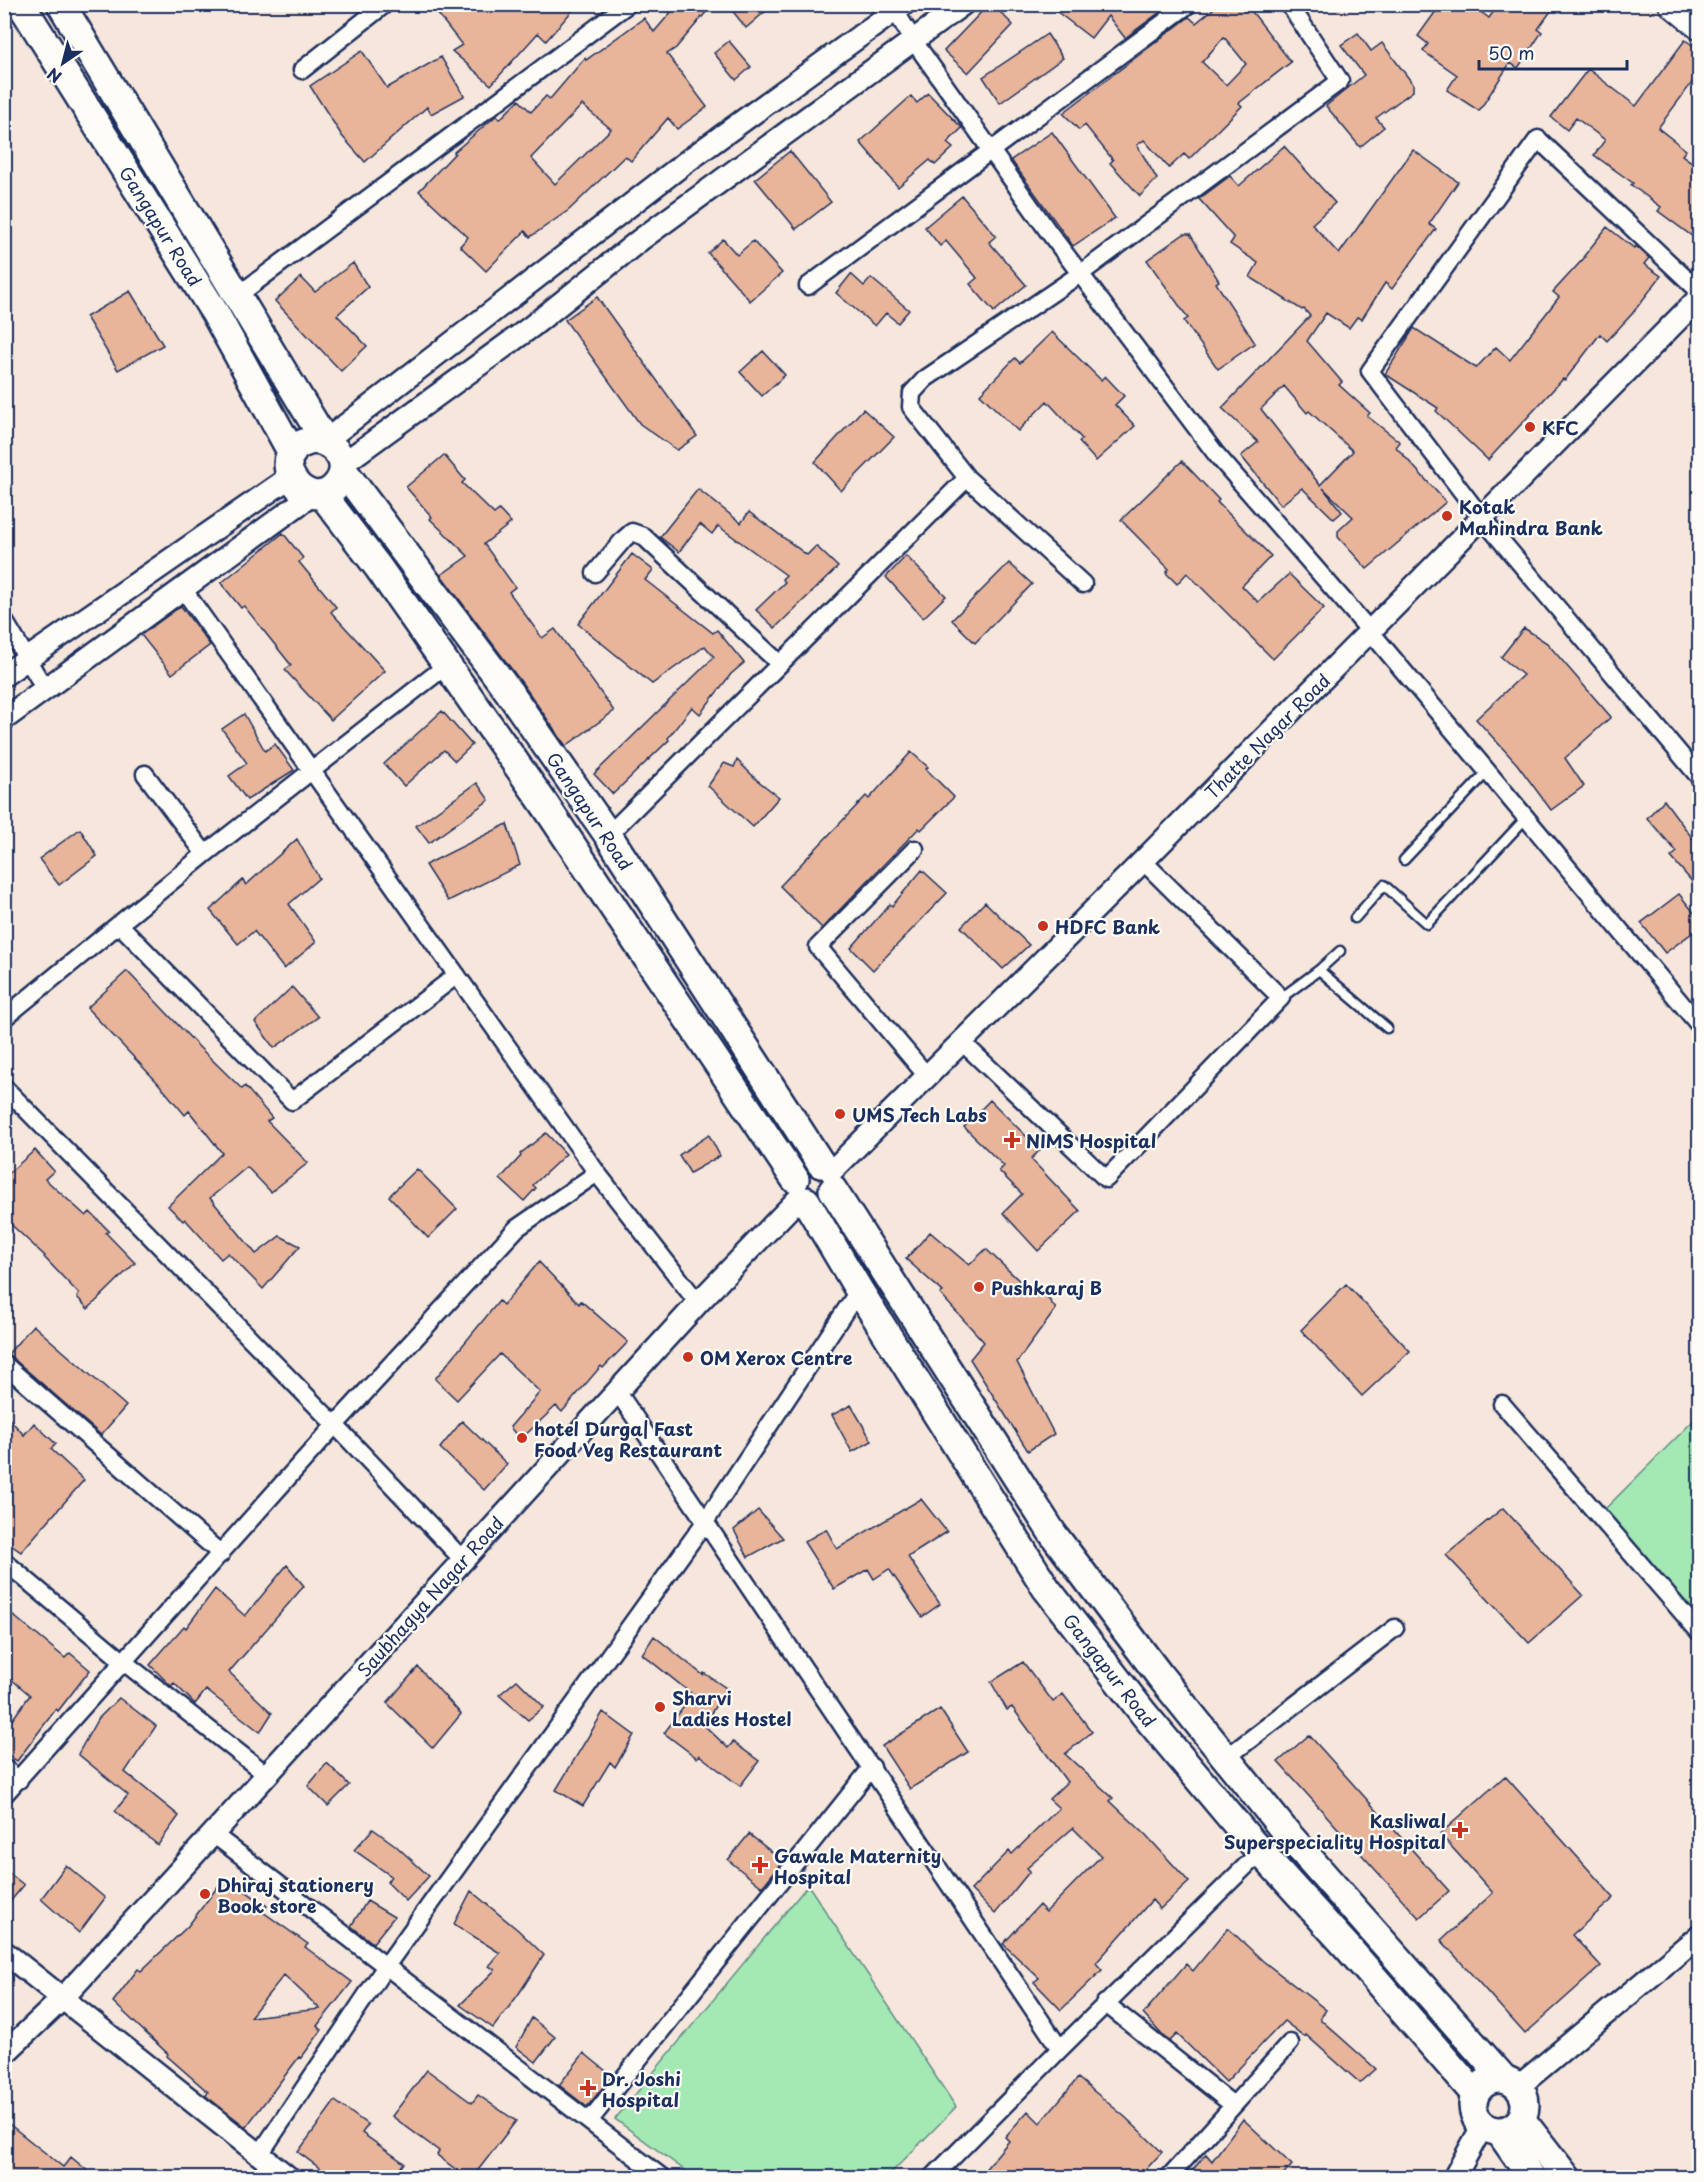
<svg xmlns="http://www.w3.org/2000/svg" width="1704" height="2182" viewBox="0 0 1704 2182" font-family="'Playpen Sans',sans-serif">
<rect width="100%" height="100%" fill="#f7e6db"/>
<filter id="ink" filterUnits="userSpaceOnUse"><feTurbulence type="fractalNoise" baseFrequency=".0167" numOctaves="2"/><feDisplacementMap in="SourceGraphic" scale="12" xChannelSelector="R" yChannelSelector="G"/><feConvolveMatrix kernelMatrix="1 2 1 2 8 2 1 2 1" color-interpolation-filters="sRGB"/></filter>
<g filter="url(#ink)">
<path fill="#a4e8b3" stroke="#608c88" stroke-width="1.5" d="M1699,1415V1623L1600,1514Z
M808,1885L956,2107L887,2177H694L615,2119Z"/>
<path fill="#e8b49a" stroke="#1b2f5e" stroke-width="1.5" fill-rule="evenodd" d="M430,4H578L546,41L538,33L491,85L452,51L462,45Z
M678,4H713L676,48L667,54L707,107L677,129L668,118L631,161L625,156L569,210L530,237L525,231L486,271L460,246L468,237L419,191L455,153L454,152L497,115L500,119L519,100L531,112L546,96L550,99L585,58L586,60L644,18L654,32ZM582,105L611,129L555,184L531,158Z
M727,4H774L746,28Z
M989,4H992L1013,25L968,73L944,51Z
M1047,4H1160L1164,9L1125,38L1108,16L1091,38Z
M1219,4H1246L1291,62L1239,103L1242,106L1189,159L1184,154L1169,168L1144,140L1137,145L1157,179L1140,196L1110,163L1113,160L1085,125L1079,130L1063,113L1189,17L1196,23ZM1224,37L1246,64L1226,85L1202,62Z
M1441,4H1470L1489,18L1499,4H1556L1538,29L1542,32L1518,68L1510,63L1479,111L1447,90L1457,75L1423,51L1428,44L1418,36Z
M1358,33L1371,51L1382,43L1413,84V91L1376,118L1384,127L1360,147L1326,106L1364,75L1341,45Z
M1047,34L1063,58L1000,103L983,77Z
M1685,40L1700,50V72L1658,128L1686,150L1682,155L1700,168V242L1658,211L1661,207L1631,185L1633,183L1594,155L1605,140L1576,118L1567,130L1551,117L1588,69L1636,106Z
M729,41L751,67L736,80L714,53Z
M362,51L387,88L441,57L464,96L431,114L427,107L365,162L342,136L310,86Z
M928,93L962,128L947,143L953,148L935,165L930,160L898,187L860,142L911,96L917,103Z
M1052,132L1115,218L1073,246L1011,160Z
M1284,146L1335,203L1312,224L1339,254L1413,150L1458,182L1429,224L1436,229L1392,289L1385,283L1362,319L1357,317L1349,328L1326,313L1307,341L1342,382L1339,385L1370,413L1367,416L1400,442L1396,447L1446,502L1367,569L1338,537V531L1353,517L1323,488L1342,512L1334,519L1302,488L1281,505L1241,456L1258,442L1222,408L1310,316L1304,309L1302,310L1250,277L1258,263L1230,244L1234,238L1199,199L1230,176L1239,186ZM1284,386L1307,413L1309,411L1353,451L1320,485L1261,409Z
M790,151L831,202L796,229L755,179Z
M962,196L996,236L989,242L1026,285L994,312L970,284L977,278L946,241L940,246L925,227Z
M1607,227L1634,248L1636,246L1649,258L1644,264L1661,276L1632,314L1607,341L1600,334L1565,380L1563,379L1488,460L1436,411L1438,408L1385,374L1414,328L1476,368L1496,347L1510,360L1559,297L1553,292L1585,257L1584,256Z
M1184,234H1190L1219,281L1216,283L1255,343L1218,369L1184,321L1188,318L1147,260Z
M723,239L737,255L753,241L782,273L750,301L708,253Z
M353,263L368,287L337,315L367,346L341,371L275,301L301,277L315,292Z
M851,274L864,286L871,278L909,310L898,323L886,313L875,326L836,293Z
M130,291L163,345L118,370L86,317Z
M597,297L697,436L677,450L640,424L565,320Z
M1052,332L1101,380L1105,376L1124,396L1115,405L1135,426L1096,461L1079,442L1082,439L1047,401L1018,431L980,394L1015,358L1020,363Z
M763,351L785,375L762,396L740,372Z
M863,409L894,437L841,491L815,462Z
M444,455L465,480L462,483L494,514L499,510L511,523L484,544L515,587L509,592L542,638L555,629L614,711L566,746L522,683L441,575L468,556L430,519L432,517L406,487Z
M1182,461L1219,500L1217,502L1271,556L1242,586L1258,602L1289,574L1324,608L1273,659L1187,573L1177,584L1166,573L1169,569L1121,520Z
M698,489L741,523L749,512L807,555L816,546L838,567L775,628L756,610L785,582L782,579L786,575L718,526L712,534L700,524L679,552L660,537Z
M283,533L303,558L299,562L336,607L331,612L385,671L331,720L285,670L291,665L244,606L241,608L221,583Z
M632,554L653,570L645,580L713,633L717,630L744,663L731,674L700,714L692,707L668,738L669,740L613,794L594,774L714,657L705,646L652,684L578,624Z
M906,556L946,596L923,618L886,577Z
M1009,563L1032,584L975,643L952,620Z
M181,606L210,645L172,674L141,635Z
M1524,628L1547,643L1611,717L1565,758L1584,786L1551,810L1517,764L1476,719L1523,675L1501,657Z
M442,711L472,745L455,761L444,750L404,786L384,764Z
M244,714L265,751L275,744L294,770L247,800L229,776L247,763L222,729Z
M911,752L928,767L926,769L954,797L921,830L919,828L822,928L780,886L866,796L869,799Z
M737,760L757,780L779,797L753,827L708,786L724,763L734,767Z
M477,783L489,800L429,843L416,826Z
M1664,800L1693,839L1700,833V891L1671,857L1677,852L1647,818Z
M507,824L520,865L448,901L425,865Z
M80,829L97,856L59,885L39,859Z
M297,839L319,878L289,904L316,942L284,969L254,931L238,944L210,910L243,880L246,885Z
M922,870L947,893L873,970L851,948L890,904L892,906Z
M1679,894L1700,920V927L1665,953L1641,923Z
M985,902L1029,945L1003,969L961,927Z
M127,971L199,1047L242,1089L245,1086L272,1118L267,1121L308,1163L271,1192L247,1167L210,1198L256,1254L280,1236L300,1246L263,1289L228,1253L221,1259L185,1219L183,1221L168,1206L222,1153L189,1111L185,1115L158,1083L87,1008Z
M292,987L318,1017L274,1048L255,1022Z
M990,1100L1040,1150L1031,1159L1080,1211L1038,1251L1003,1213L1022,1194L999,1171L1004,1166L964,1127Z
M546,1133L566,1154L533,1185L536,1188L524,1201L500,1179L521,1156L520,1154Z
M709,1135L720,1156L690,1173L679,1155Z
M35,1150L54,1171L45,1179L86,1216L90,1212L109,1231L106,1233L135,1263L88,1309L77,1297L79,1294L44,1257L45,1256L4,1218V1177Z
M417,1169L457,1209L428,1238L389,1196Z
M930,1232L969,1265L986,1249L1028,1289L1035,1281L1056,1309L1017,1362L1054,1434L1028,1451L970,1359L984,1342L940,1294L943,1292L906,1259Z
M539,1262L579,1304L581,1301L628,1342L603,1368L601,1366L562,1412L556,1406L520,1440L510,1427L540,1392L500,1354L457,1400L435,1379L499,1301L503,1305Z
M1346,1284L1410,1351L1362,1396L1301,1330Z
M33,1325L126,1406L101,1435L8,1354Z
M851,1405L872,1441L852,1452L832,1415Z
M4,1413L24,1435L34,1423L56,1444L51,1449L84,1480L21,1552L4,1540Z
M462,1421L507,1464L484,1490L440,1448Z
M921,1499L947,1532L908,1557L940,1604L922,1617L889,1569L874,1579L868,1569L834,1589L804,1542L826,1529L837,1549Z
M1503,1508L1583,1595L1529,1643L1446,1555Z
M758,1510L783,1538L748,1557L734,1530Z
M287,1565L304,1586L229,1672L272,1713L260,1732L206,1690L195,1704L174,1683L171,1686L150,1665L184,1626L186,1628L215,1589L245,1616Z
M4,1608L65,1658L70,1653L90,1670L58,1711L56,1709L17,1761L4,1752V1731L30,1695L4,1673Z
M654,1636L703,1675L704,1673L726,1688L704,1725L728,1748L733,1742L759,1761L740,1786L699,1755L697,1758L664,1733L693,1695L642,1654Z
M1023,1662L1053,1702L1063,1694L1092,1732L1065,1754L1113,1798L1110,1801L1146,1835L1189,1882L1160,1909L1152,1900L1096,1963L1102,1970L1061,2010L1034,1982L1039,1978L1003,1944L1039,1905L1046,1912L1101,1856L1073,1828L1027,1868L1030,1871L995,1914L971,1890L1009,1851L1012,1854L1059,1808L1049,1799L1067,1782L1012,1707L1007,1710L991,1682Z
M418,1667L461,1714L433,1748L387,1703Z
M517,1680L544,1707L528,1720L499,1695Z
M119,1698L156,1726L125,1772L179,1816L158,1845L115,1811L128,1795L78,1754L97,1720Z
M940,1709L968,1752L910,1789L882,1746Z
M603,1712L634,1735L615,1767L610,1762L583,1806L556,1790Z
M1309,1735L1449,1891L1419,1918L1278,1762Z
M327,1763L349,1785L328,1806L308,1786Z
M1505,1776L1614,1898L1572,1935L1601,1966L1525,2034L1441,1940L1493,1893L1440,1834Z
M373,1829L395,1845L429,1876L406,1901L387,1882L391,1876L354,1850Z
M749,1834L783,1861L762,1887L728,1860Z
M66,1865L105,1898L79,1933L41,1899Z
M4,1869L24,1885L4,1909Z
M225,1877L267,1906L263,1912L308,1944L305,1947L352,1982L317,2026L322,2030L301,2058L299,2057L246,2127L206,2096L208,2092L167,2056L168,2054L113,2002L138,1969L141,1971L188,1926ZM284,1975L320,2009L250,2017Z
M471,1891L518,1930L544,1955L518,1995L493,2028L460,2005L495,1970L489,1966L500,1953L454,1924Z
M367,1901L394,1917L373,1943L351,1926Z
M1228,1928L1263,1961L1326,2010L1320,2019L1376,2069L1360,2083L1306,2035L1305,2037L1284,2021L1226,2082L1177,2034L1170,2041L1164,2037L1143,2014L1186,1964L1193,1971Z
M532,2018L555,2037L536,2062L516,2047Z
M584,2053L612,2076L587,2107L559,2085Z
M427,2070L472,2103L478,2095L516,2121L472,2178H467L437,2155L439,2151L392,2116Z
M1078,2078L1125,2117L1162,2152L1138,2178H978L1009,2141L1005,2137L1028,2111L1040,2123Z
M335,2101L368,2125L362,2133L404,2163L393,2178H333L298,2152Z
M1243,2119L1292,2165L1281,2178H1186L1206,2154L1212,2161Z
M4,2120L63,2167L71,2157L96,2178H4Z"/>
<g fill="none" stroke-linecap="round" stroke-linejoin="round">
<defs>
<path id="service" d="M1404,860L1487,772
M1355,918L1384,885L1427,924L1526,818
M1319,970L1387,1028
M1281,998L1319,970L1340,951"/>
<path id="minor" d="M891,4L913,40L1048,231L1216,454L1370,631L1700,1026
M302,70L385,4
M808,286L1189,4
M1700,292L1538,139L1370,371L1482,518L1700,778
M237,296L628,4
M595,573L624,539L632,532L643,536L780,664
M1083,584L967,478L911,407L912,393L925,379L1080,274L1340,81L1289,4
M183,589L597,1173
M4,620L45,689
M145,774L205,854
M608,835L967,478
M915,849L818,947L927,1076
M119,924L292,1101L457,975
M4,1018L205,854L447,665
M962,1042L1106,1179L1281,998L1143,861
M4,1087L335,1425L463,1560
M4,1364L221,1554
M617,1391L1060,2049
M1502,1404L1700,1633
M4,1561L124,1662L267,1775
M1226,1758L1395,1628
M4,1768L19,1780
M4,1795L335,1425L517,1228L597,1173L698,1303
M213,1834L663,2178
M1105,2003L1233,2105
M590,2120L872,1767
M260,2154L386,1966L705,1522L859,1290
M932,2178L1060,2049L1260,1852
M1168,2178L1290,2043"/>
<path id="tertiary" d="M325,441L686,162L904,4
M344,463L531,327L640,240L963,4
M4,675L290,477
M4,719L313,494
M831,1172L1143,861L1700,297
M4,1952L289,2178
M4,2054L63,1998L698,1303L800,1197
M1518,2087L1700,1935
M1454,2178L1483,2125"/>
<path id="secondary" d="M1671,4L1700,28"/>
<path id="primary" d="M21,4L215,313L292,453
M61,4L325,441
M315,440C336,443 352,464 338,483C308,523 256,449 315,440Z
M343,470L509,692L608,835L821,1164
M322,494L378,567L543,802L795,1179
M833,1190L1053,1534L1160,1676L1284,1830L1503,2078
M806,1201L859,1290L1046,1588L1144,1714L1248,1838L1349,1949L1475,2094
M1473 2105a26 26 0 1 1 52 0a26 26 0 1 1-52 0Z
M1521,2119L1567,2178
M1499,2131L1532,2178"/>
</defs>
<use href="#service" stroke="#1b2f5e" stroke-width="13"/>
<use href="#minor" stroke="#1b2f5e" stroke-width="21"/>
<use href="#tertiary" stroke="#1b2f5e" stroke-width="26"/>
<use href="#secondary" stroke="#1b2f5e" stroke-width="28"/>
<use href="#primary" stroke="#1b2f5e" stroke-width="32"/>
<use href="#service" stroke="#fdfcf7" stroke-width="8"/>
<use href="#minor" stroke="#fdfcf7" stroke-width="16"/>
<use href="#tertiary" stroke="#fdfcf7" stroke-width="21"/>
<use href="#secondary" stroke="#fdfcf7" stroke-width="24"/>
<use href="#primary" stroke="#fdfcf7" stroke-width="27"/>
</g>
</g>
<g fill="#c8321e" stroke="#fdfcf7" stroke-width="2">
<circle cx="1530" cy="427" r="6"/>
<circle cx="1447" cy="516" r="6"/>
<circle cx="1043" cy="926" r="6"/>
<circle cx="840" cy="1114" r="6"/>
<path d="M1009 1131h6v6h6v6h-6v6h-6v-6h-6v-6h6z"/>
<circle cx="979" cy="1287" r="6"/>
<circle cx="688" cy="1357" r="6"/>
<circle cx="522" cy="1438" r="6"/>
<circle cx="660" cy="1707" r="6"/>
<path d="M1457 1821h6v6h6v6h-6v6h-6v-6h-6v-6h6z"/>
<path d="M757 1856h6v6h6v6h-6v6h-6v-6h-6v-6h6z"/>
<circle cx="205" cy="1894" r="6"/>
<path d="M585 2079h6v6h6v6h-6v6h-6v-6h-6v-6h6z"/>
</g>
<g text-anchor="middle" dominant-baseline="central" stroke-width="4.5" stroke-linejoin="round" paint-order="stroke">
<g font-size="18" fill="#1b2f5e" stroke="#fdfcf7">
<text transform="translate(161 226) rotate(58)">Gangapur Road</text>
<text transform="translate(1267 736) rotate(-45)">Thatte Nagar Road</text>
<text transform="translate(590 811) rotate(56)">Gangapur Road</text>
<text transform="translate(430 1596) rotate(-48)">Saubhagya Nagar Road</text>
<text transform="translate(1110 1670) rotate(52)">Gangapur Road</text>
</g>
<g font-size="18" font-weight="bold" fill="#1b2f5e" stroke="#fdfcf7" text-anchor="start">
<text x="1542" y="427">KFC</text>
<text x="1459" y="506">Kotak<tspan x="1459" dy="21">Mahindra Bank</tspan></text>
<text x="1055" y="926">HDFC Bank</text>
<text x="852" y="1114">UMS Tech Labs</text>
<text x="1026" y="1140">NIMS Hospital</text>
<text x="991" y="1287">Pushkaraj B</text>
<text x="700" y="1357">OM Xerox Centre</text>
<text x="534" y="1428">hotel Durga| Fast<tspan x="534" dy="21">Food Veg Restaurant</tspan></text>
<text x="672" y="1697">Sharvi<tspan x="672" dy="21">Ladies Hostel</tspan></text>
<text x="1446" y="1820" text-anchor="end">Kasliwal<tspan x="1446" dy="21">Superspeciality Hospital</tspan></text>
<text x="774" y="1855">Gawale Maternity<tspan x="774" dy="21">Hospital</tspan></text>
<text x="217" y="1884">Dhiraj stationery<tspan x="217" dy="21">Book store</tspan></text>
<text x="602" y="2078">Dr. Joshi<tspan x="602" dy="21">Hospital</tspan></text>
</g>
</g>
<rect width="1704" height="2182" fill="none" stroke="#fdfcf7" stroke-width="24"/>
<rect x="12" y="12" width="1680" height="2158" fill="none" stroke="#1b2f5e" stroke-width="2" filter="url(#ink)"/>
<g transform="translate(63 63) rotate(215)" stroke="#fdfcf7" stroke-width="4.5" paint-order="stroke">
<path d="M0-4.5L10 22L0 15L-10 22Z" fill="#1b2f5e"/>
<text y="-9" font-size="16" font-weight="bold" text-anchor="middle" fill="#1b2f5e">N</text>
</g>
<path d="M1479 60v9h148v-9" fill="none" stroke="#1b2f5e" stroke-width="3"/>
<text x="1488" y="60" font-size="18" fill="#1b2f5e" stroke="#fdfcf7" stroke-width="4.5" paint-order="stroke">50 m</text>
</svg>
